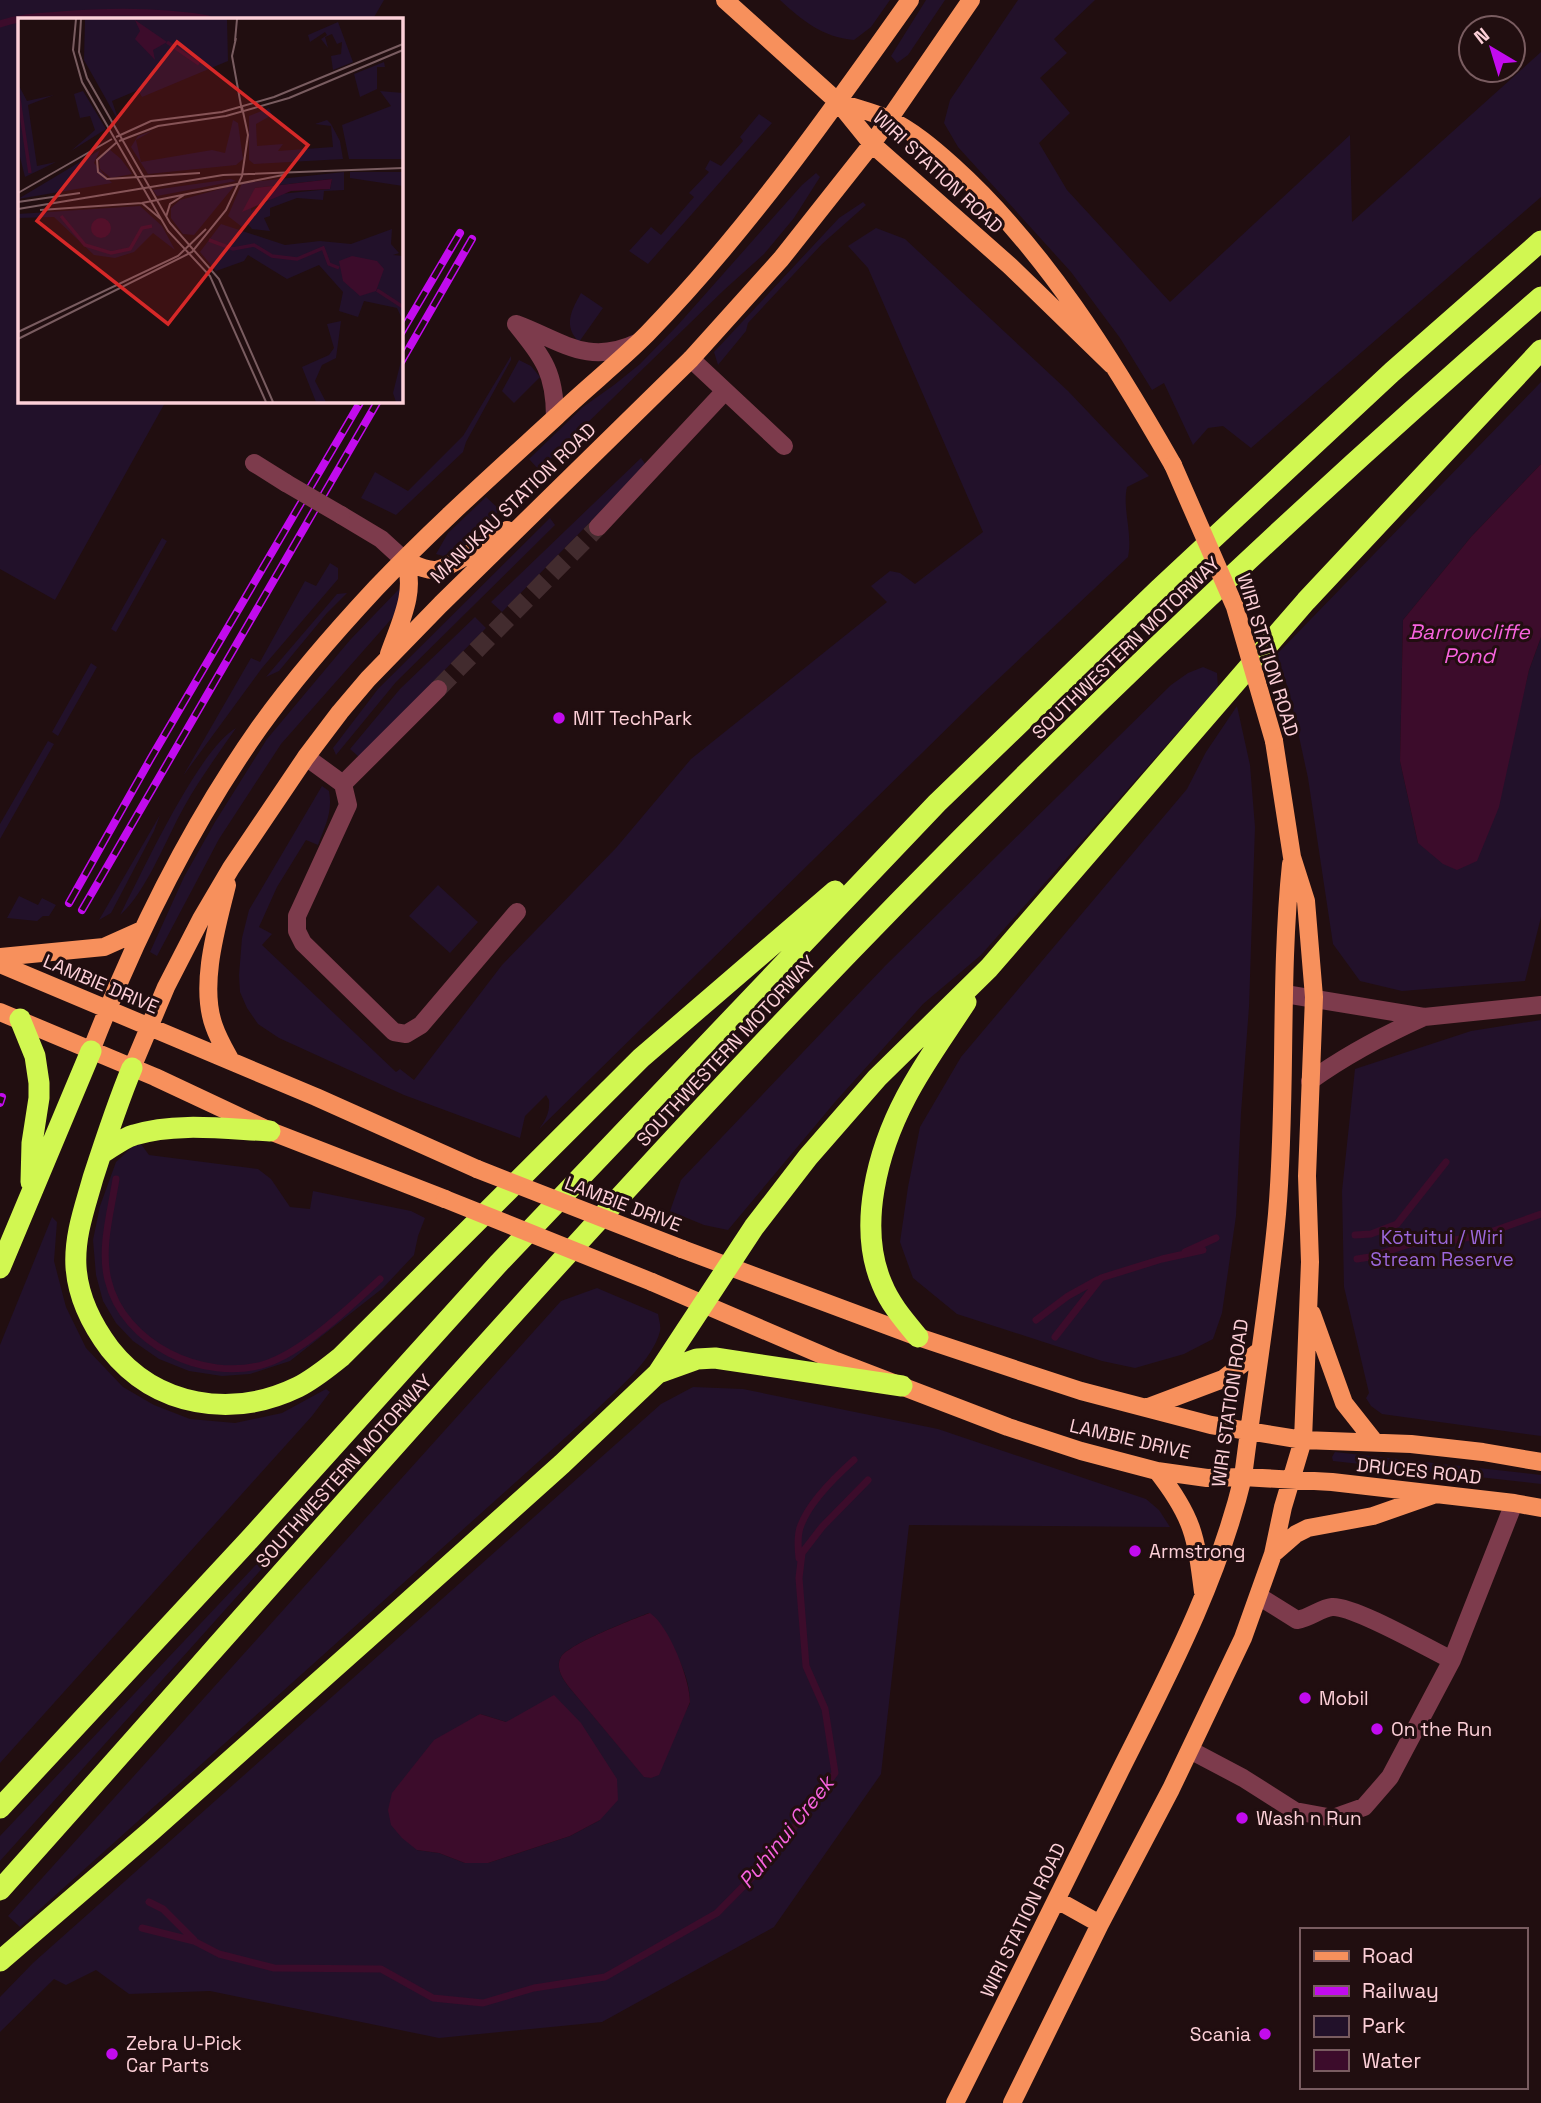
<svg xmlns="http://www.w3.org/2000/svg" width="1541" height="2103" viewBox="0 0 1541 2103" font-family="'Space Grotesk',sans-serif">
<rect width="100%" height="100%" fill="#210e10"/>
<path fill="#22112a" fill-rule="evenodd" d="M0,0H384L373,19H19V401H166L55,600L0,569Z
M780,0H890L871,27L854,40C822,37 803,21 780,0Z
M926,0H945L908,55L897,63L891,56Z
M1018,0H1095L1054,39L1067,53L1040,78L1070,113L1039,143L1067,190L1170,302L1350,135L1352,222L1541,52V197L1251,448L1223,426L1208,428L1193,445L1164,383L1152,390L1120,338L1071,272L958,147L944,123L950,100Z
M759,114L772,123L648,264L629,251L651,227L661,235L694,197L689,193L709,172L705,169L710,160L721,166L743,141L740,137Z
M816,173L820,177L794,218L764,254L724,290L539,470L529,459L583,407L614,385L640,364L677,326L802,185Z
M863,202L866,205L822,244L748,323L746,331L718,365L714,352L839,218Z
M876,228L905,239L1068,391L1149,476L1127,487C1122,509 1133,533 1128,557L976,700L539,1129C546,1120 550,1112 549,1100L546,1095L525,1116L520,1138L404,1095L279,1038L258,1024L247,1008L240,992L239,975L242,938L249,910L322,786L329,791C333,812 325,826 318,845L306,840L277,887L259,927L272,934L262,945L396,1072L400,1069L414,1080L502,965L616,848L691,759L887,602L871,586L890,571L900,573L915,584L983,532L868,268L848,246Z
M581,293L603,308L579,342C563,326 571,311 581,293Z
M511,356V360L466,442L463,452L396,515L361,498L375,472L408,491L463,436Z
M519,360L531,366L540,377L514,403L502,391Z
M1541,382V464L1471,537L1403,620L1400,761L1418,843L1513,737L1529,670L1541,637V917L1525,981L1402,991L1360,981L1333,944L1308,778L1290,695L1277,654Z
M641,458L646,465L502,612L491,602Z
M486,497L500,510L463,546L443,556L436,554L448,533Z
M550,518L555,525L396,682L336,755L333,748L378,689Z
M162,538L167,541L116,632L111,629Z
M330,563L338,568V579L262,668L183,776L251,658L260,662L305,581L316,586Z
M400,588L403,589L394,616L281,744L219,839L157,956L150,952L184,877L215,822L267,739L350,640Z
M347,593L327,613L279,671L266,677L337,594Z
M475,617L486,628L359,757L350,749L400,689Z
M91,663L97,667L58,736L52,732Z
M1203,667L1217,673L1218,687L981,955L923,1004L835,1102L728,1230L704,1225L670,1211L681,1180L886,965L1171,685L1188,673Z
M1237,706L1250,765L1255,827L1249,1007L1241,1113L1236,1216L1222,1313L1213,1339L1184,1354L1135,1368L1102,1361L957,1314L913,1278L900,1242L908,1187L920,1127L961,1057L1187,789L1206,752Z
M236,728C218,754 199,780 184,807C167,837 146,893 120,915C142,873 198,750 236,728Z
M48,741L54,744L0,839V824Z
M160,815L154,831L111,913L99,920Z
M438,885L478,922L450,953L409,916Z
M19,896L38,905L42,898L56,905L49,916H43L37,921L7,918Z
M1541,1020V1436L1382,1414L1371,1406L1366,1398L1369,1393L1344,1287L1342,1191L1355,1069L1471,1031Z
M141,1144L149,1155L258,1169L271,1179L290,1207L310,1209L313,1191L411,1211L425,1218L418,1236L414,1255L383,1288L290,1361L250,1374L222,1376L189,1371L159,1359L133,1341L116,1323L103,1301L96,1275L93,1240L100,1206L116,1162L133,1146Z
M52,1217L57,1222L54,1261L66,1307L86,1348L123,1387L154,1405L190,1419L235,1423L282,1413L326,1389L330,1392L312,1416L0,1763V1345Z
M597,1288L658,1314C659,1320 661,1325 660,1331C653,1360 617,1390 596,1410L20,1927L8,1916L561,1301Z
M693,1387L743,1389L938,1429L1146,1499L1159,1510L1170,1527L909,1525L881,1774L774,1927L602,2022L439,2038L210,1991L129,1994L96,1970L66,1985L54,1979L0,2032V1997L33,1963L661,1404ZM649,1613C668,1639 690,1669 690,1703L651,1778L644,1776L569,1687C563,1679 555,1668 561,1657C569,1644 633,1619 649,1613ZM480,1714L506,1722L600,1820L570,1836L488,1863H465L439,1853L417,1850Z
M1335,1452L1541,1475V1484L1333,1461L1332,1457Z
M270,1550L275,1554L0,1861V1836Z"/>
<path fill="#3c0c2b" d="M1541,464V637L1529,670L1499,807L1477,861L1457,870L1443,864L1418,843L1400,761L1403,620L1471,537Z
M650,1613C669,1626 690,1679 690,1702L659,1775L651,1778L644,1777L569,1687C563,1679 555,1668 561,1657C569,1644 633,1619 650,1613Z
M554,1695L581,1723L617,1779L618,1800L600,1820L570,1836L488,1863H465L439,1853L417,1850L402,1838L391,1825L388,1810L392,1793L434,1740L480,1714L506,1722Z"/>
<g fill="none" stroke-linecap="round" stroke-linejoin="round">
<path stroke="#3c0c2b" stroke-width="7" d="M0,24C19,17 39,17 60,15C109,11 158,10 208,19
M116,1179C111,1211 100,1248 108,1280C123,1344 204,1383 265,1364C303,1352 351,1306 380,1279
M1355,1235L1371,1234L1397,1224L1446,1162
M1185,1252L1216,1238
M1357,1259L1370,1257L1410,1244L1445,1242L1485,1234L1541,1214
M1036,1320L1068,1296L1097,1280
M1055,1337L1101,1278L1162,1259L1203,1250
M799,1558C798,1549 797,1534 801,1525C810,1501 835,1477 854,1460
M149,1902L163,1909L194,1940
M142,1928L194,1941L219,1954L274,1968L381,1969L433,1998L483,2003L534,1988L605,1977L717,1913L771,1858L835,1773L825,1709L806,1666L799,1578L802,1553L822,1527L868,1480"/>
<path stroke="#422b2e" stroke-width="18" stroke-dasharray="18 9" stroke-linecap="butt" d="M438,689L598,527"/>
<path stroke="#7d3b4c" stroke-width="18" d="M516,324C562,341 587,366 637,343
M516,324C543,358 555,372 555,417
M691,359L784,446
M254,463L286,483
M341,515L381,539L404,560
M598,527L725,391
M306,757L343,784L348,805L297,916V931L303,943L394,1032L406,1034L421,1025L517,912
M343,784L438,689
M1285,994L1424,1017L1541,1005
M1310,1081C1346,1055 1384,1035 1424,1017
M1260,1597L1297,1620C1310,1618 1321,1608 1332,1607C1353,1605 1429,1649 1452,1660
M1190,1750L1243,1778L1295,1811L1333,1818L1364,1807L1390,1777L1452,1660L1514,1503"/>
<path stroke="#f7905c" stroke-width="18" d="M725,0L838,102L872,144L1010,266L1112,365
M838,102C854,108 873,112 888,119C912,130 934,149 953,166C1043,247 1113,360 1173,465
M404,560C414,564 425,571 436,570C451,568 491,539 507,530
M389,654C399,625 418,589 404,560
M227,885C217,926 199,985 214,1026C218,1038 225,1050 231,1061
M0,957L104,947L142,930
M0,964L316,1097L477,1169
M0,1012L155,1077L270,1131L445,1199
M91,1051C134,940 190,826 259,728C294,679 335,632 376,588C433,528 496,472 557,416C586,388 618,363 647,334C746,232 828,116 910,0
M132,1068L166,987L201,919L231,868L306,757L340,712L368,679L441,604L691,359L781,259L872,144L971,0
M682,1249L918,1337L1026,1373L1081,1391L1211,1425L1303,1440L1411,1444L1483,1452L1541,1462
M652,1282L836,1361L1008,1427L1081,1451L1157,1471L1207,1478L1243,1477L1332,1482L1514,1503L1541,1508
M1312,1314L1344,1403L1374,1441
M1146,1408L1223,1379L1259,1351
M1157,1471C1193,1517 1196,1536 1203,1592
M1273,1554L1296,1534L1308,1528L1373,1516L1433,1495
M1057,1900L1100,1924
M955,2103C1010,1994 1064,1884 1118,1775C1166,1679 1218,1582 1243,1477C1254,1389 1269,1302 1277,1214C1287,1098 1279,980 1291,864
M1012,2103L1100,1924L1171,1789L1243,1638L1273,1554L1283,1507L1303,1440L1310,1262L1307,1176L1314,997L1306,901L1292,857L1274,741"/>
<path stroke="#d1f751" stroke-width="21" d="M20,1019L35,1056L39,1083V1098L32,1143L31,1182
M132,1068C117,1104 105,1141 93,1178C85,1207 74,1236 76,1267C78,1297 92,1325 110,1349C156,1407 232,1419 298,1387C314,1379 327,1368 341,1357L641,1058L835,891
M101,1154C111,1148 123,1138 134,1135C176,1122 226,1129 270,1131
M0,1268L91,1051
M918,1337C904,1320 890,1304 882,1284C857,1226 878,1150 906,1097C923,1064 946,1033 966,1002
M658,1373L697,1359L715,1358L902,1386
M0,1808L249,1540L498,1264L937,803L1159,589L1392,372L1541,241
M0,1890C252,1608 501,1321 761,1045C1008,783 1269,533 1541,297
M0,1961L151,1831L379,1628L562,1464L658,1373L754,1227L808,1157L877,1078L989,968L1306,601L1541,350"/>
<defs>
<path id="rail" d="M401,333L460,233
M401,362L472,239
M69,903L151,758L361,401
M82,910L378,401
M0,1103L2,1097"/>
</defs>
<use href="#rail" stroke="#c20bee" stroke-width="8"/>
<use href="#rail" stroke="#210e10" stroke-width="5" stroke-dasharray="16" stroke-linecap="butt"/>
<path stroke="#7d3b4c" stroke-width="18" d="M286,483L341,515"/>
<path stroke="#f7905c" stroke-width="18" d="M1173,465L1235,607L1274,741
M477,1169L682,1249
M445,1199L652,1282"/>
</g>
<g fill="#c20bee" stroke="#210e10" stroke-width="2.5">
<circle cx="559" cy="718" r="7"/>
<circle cx="1135" cy="1551" r="7"/>
<circle cx="1305" cy="1698" r="7"/>
<circle cx="1377" cy="1729" r="7"/>
<circle cx="1242" cy="1818" r="7"/>
<circle cx="1265" cy="2034" r="7"/>
<circle cx="112" cy="2054" r="7"/>
</g>
<g text-anchor="middle" dominant-baseline="central" stroke-width="6" stroke-linejoin="round" paint-order="stroke">
<g font-size="19" fill="#fdd0d8" stroke="#210e10">
<text transform="translate(938 172) rotate(43)">WIRI STATION ROAD</text>
<text transform="translate(513 503) rotate(-44)">MANUKAU STATION ROAD</text>
<text transform="translate(1126 648) rotate(-44)">SOUTHWESTERN MOTORWAY</text>
<text transform="translate(1268 655) rotate(73)">WIRI STATION ROAD</text>
<text transform="translate(101 984) rotate(23)">LAMBIE DRIVE</text>
<text transform="translate(726 1051) rotate(-47)">SOUTHWESTERN MOTORWAY</text>
<text transform="translate(623 1204) rotate(21)">LAMBIE DRIVE</text>
<text transform="translate(1230 1403) rotate(-82)">WIRI STATION ROAD</text>
<text transform="translate(1130 1439) rotate(13)">LAMBIE DRIVE</text>
<text transform="translate(344 1471) rotate(-48)">SOUTHWESTERN MOTORWAY</text>
<text transform="translate(1419 1471) rotate(6)">DRUCES ROAD</text>
<text transform="translate(1023 1920) rotate(-64)">WIRI STATION ROAD</text>
</g>
<g font-size="19" fill="#fdd0d8" stroke="#210e10" text-anchor="start">
<text x="573" y="718">MIT TechPark</text>
<text x="1149" y="1551">Armstrong</text>
<text x="1319" y="1698">Mobil</text>
<text x="1391" y="1729">On the Run</text>
<text x="1256" y="1818">Wash n Run</text>
<text x="1251" y="2034" text-anchor="end">Scania</text>
<text x="126" y="2043">Zebra U-Pick<tspan x="126" dy="22">Car Parts</tspan></text>
</g>
<g font-size="19" fill="#9c68db" stroke="#210e10">
<text x="1442" y="1237">Kōtuitui / Wiri<tspan x="1442" dy="22">Stream Reserve</tspan></text>
</g>
<g font-size="21" font-style="italic" fill="#f863de" stroke="#210e10">
<text x="1469" y="631">Barrowcliffe<tspan x="1469" dy="24">Pond</tspan></text>
<text transform="translate(786 1832) rotate(-51)">Puhinui Creek</text>
</g>
</g>
<g transform="translate(18 18)">
<rect width="385" height="385" fill="#210e10"/>
<path d="M67,1H209L210,43L124,79L120,72L94,83L102,106L66,42ZM320,4L335,44L315,52L313,38L323,36L324,24L319,26L314,16L307,19L310,30L303,21L309,17L307,14L292,24L290,17ZM366,44L367,49H359V71L342,79L336,56ZM0,66L9,83L36,77L10,87L19,148L38,144L7,159L2,139ZM65,73L88,111L53,133L77,112L72,98L62,100L56,76ZM362,73L385,75V141H331L324,107L373,88ZM251,90L254,97L238,106L239,128L265,126L260,133L315,129L313,108L297,106L309,102L313,106L322,123L325,141L236,146L231,142V98ZM215,102L220,105L225,141L218,147L130,156L113,129L120,118L134,113L118,122L123,144L194,132L207,135ZM91,131L103,141L114,156L93,160L82,151L81,142ZM82,132L76,145L94,165L0,181ZM326,154V172L306,173L305,182L279,180L252,190V198L246,200L252,213L234,211L229,205L224,209L210,198L224,165ZM314,161L312,171L262,176L233,193L237,170ZM332,154H385V168L332,160ZM213,161L218,163L139,178L135,172ZM217,167L176,217L165,216L153,200V190L162,182ZM122,188L144,208L157,232L135,215L116,234L97,240L76,237L36,199L0,200V196ZM203,206L267,227L302,223L333,226L374,211L373,226L381,235L375,237L385,238V303L379,290L346,283L340,299L321,293L325,274L301,247L269,261L230,237L226,243L198,253L182,234ZM323,303L318,340L304,347L297,363L308,384H298L284,349L311,337L316,330L309,306ZM385,335V384H378L375,375Z" fill="#22112a" fill-rule="evenodd"/>
<path d="M117,2L149,24L135,32L137,42L117,21L122,13ZM314,161L312,171L273,173L224,194L237,170ZM73 210a10 10 0 1 1 20 0a10 10 0 1 1-20 0ZM334,238L359,243L366,251L358,273L342,278L325,263L321,243Z" fill="#3c0c2b"/>
<path fill="none" stroke="#3c0c2b" stroke-width="3.5" d="M149,24L181,46M0,75L12,155M43,198L67,227L93,235L112,231L124,210L134,208M191,222L215,231L236,227L254,238L279,241L305,230L311,246L321,250M359,272L385,289"/>
<path fill="none" stroke="#795c60" stroke-width="2" d="M58,1L55,32L64,64L150,213L192,258L248,384M63,1L61,34L69,60L152,205L201,261L255,384M218,20L214,38L224,93M217,23L219,1M98,119L133,103L204,94L256,79L385,26M101,123L140,108L208,98L271,80L385,32M99,124L79,142L80,154L89,161L182,155M0,175L94,121M0,184L62,175M124,185L144,202M0,191L205,157L385,150M22,192L124,185L265,157M148,199L152,186L166,177M0,314L160,238L188,211M0,321L174,234L208,192L224,158L230,117L224,89"/>
<path fill="#d62828" fill-opacity="0.15" stroke="#d62828" stroke-width="3.5" d="M159,24L290,127L150,306L19,203Z"/>
<rect width="385" height="385" fill="none" stroke="#fdd0d8" stroke-width="3.5"/>
</g>
<rect x="1300" y="1928" width="228" height="161" fill="#210e10" stroke="#795c60" stroke-width="2"/>
<rect x="1314" y="1951" width="35" height="10" fill="#f7905c" stroke="#795c60" stroke-width="2"/>
<text x="1362" y="1963" font-size="21" fill="#fdd0d8">Road</text>
<rect x="1314" y="1986" width="35" height="10" fill="#c20bee" stroke="#795c60" stroke-width="2"/>
<text x="1362" y="1998" font-size="21" fill="#fdd0d8">Railway</text>
<rect x="1314" y="2016" width="35" height="21" fill="#22112a" stroke="#795c60" stroke-width="2"/>
<text x="1362" y="2033" font-size="21" fill="#fdd0d8">Park</text>
<rect x="1314" y="2050" width="35" height="21" fill="#3c0c2b" stroke="#795c60" stroke-width="2"/>
<text x="1362" y="2068" font-size="21" fill="#fdd0d8">Water</text>
<g transform="translate(1492 49) rotate(322)"><circle r="33" fill="#210e10" stroke="#795c60" stroke-width="2"/>
<path d="M0-5L12 26L0 18L-12 26Z" fill="#c20bee"/>
<text y="-10" font-size="19" font-weight="bold" text-anchor="middle" fill="#fdd0d8">N</text>
</g>
</svg>
